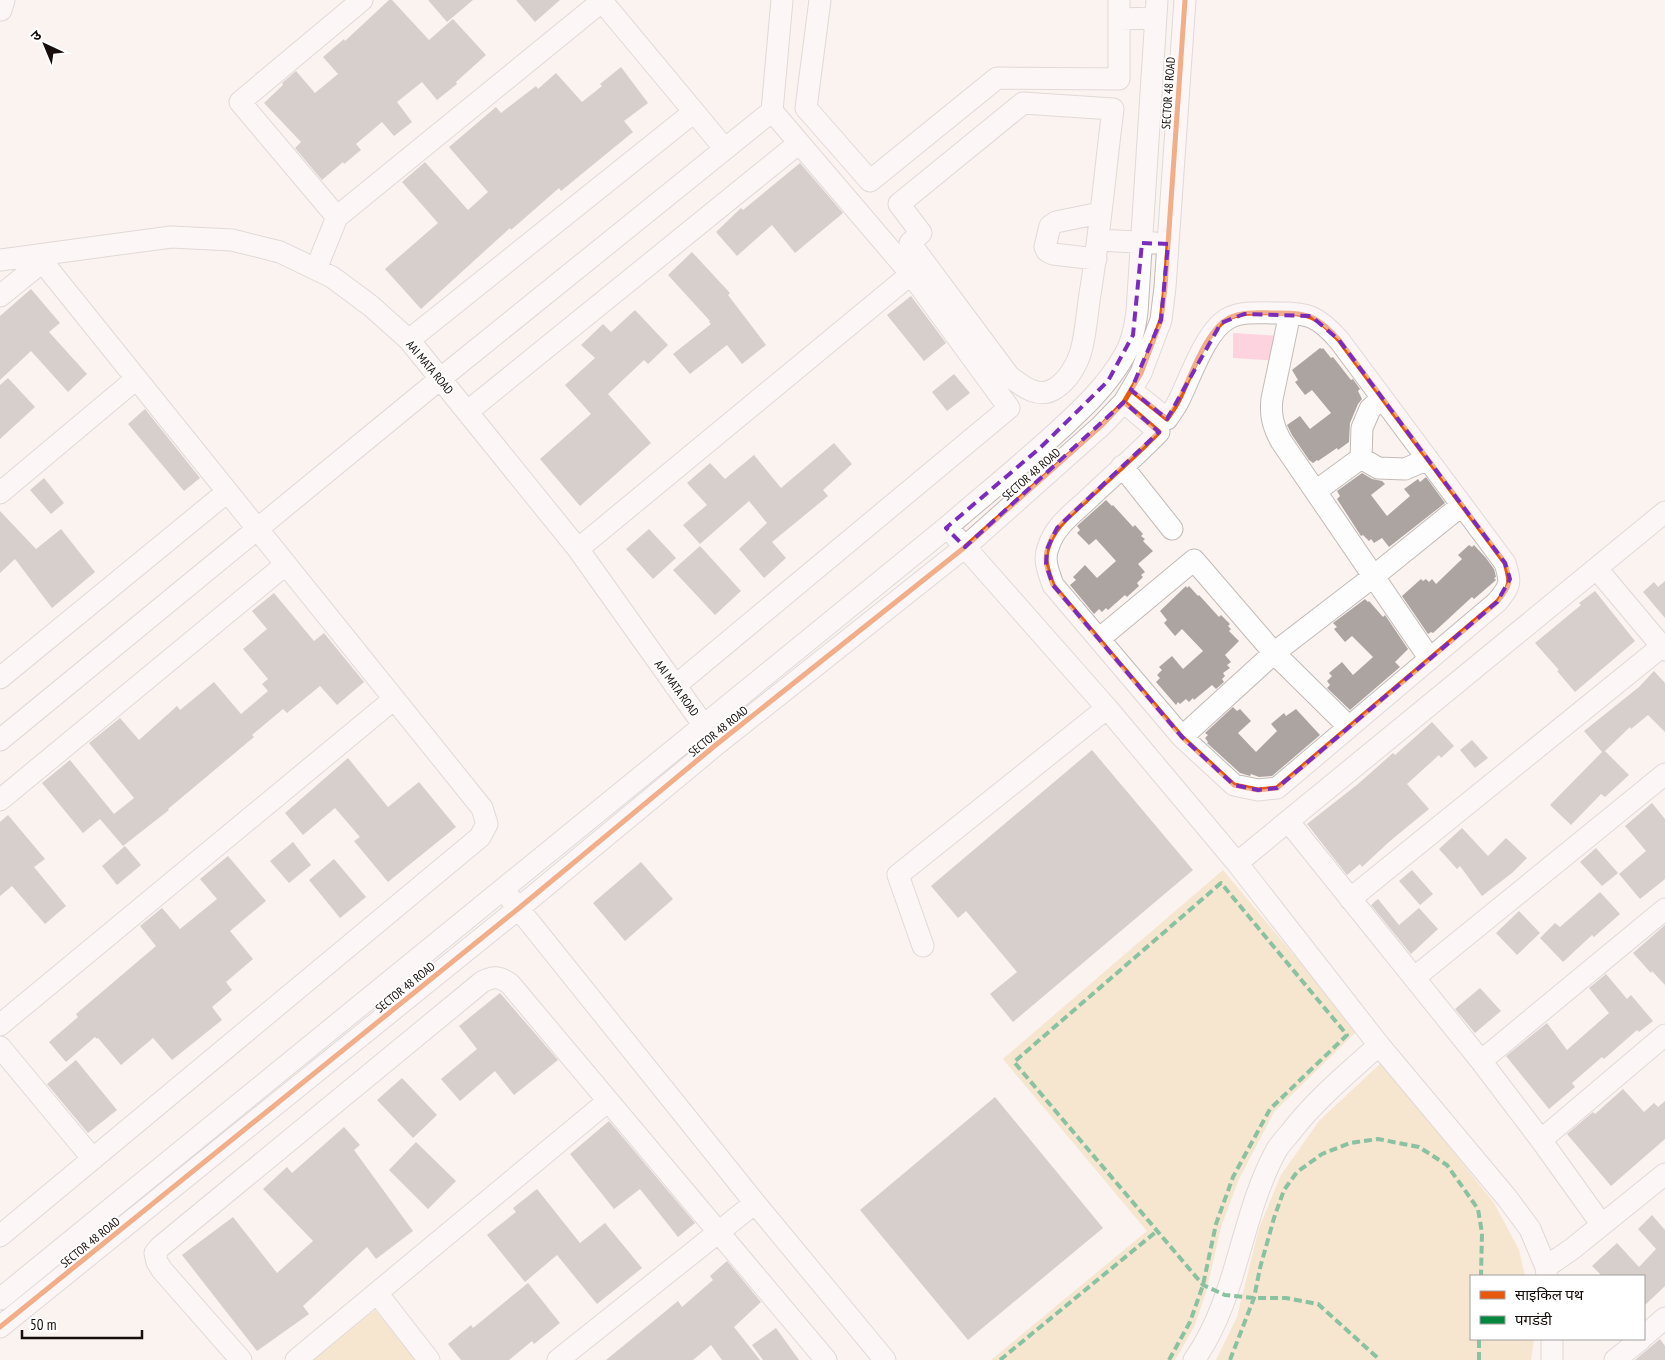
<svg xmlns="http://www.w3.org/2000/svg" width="1665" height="1360" viewBox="0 0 1665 1360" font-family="'PT Sans Narrow','Noto Sans Devanagari',sans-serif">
<rect width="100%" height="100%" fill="#faf3f0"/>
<path fill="#f1d5a7" d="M1223,870L1357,1031L1274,1112L1239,1179L1221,1227L1206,1292L1194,1327L1175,1360H991L1147,1231L1003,1059Z
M1382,1062L1494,1203L1519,1250L1525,1276H1471V1339H1534L1531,1360H1216L1237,1317L1259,1228L1281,1175L1319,1121Z
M375,1310L416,1360H313Z"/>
<path fill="#fcd3de" d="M1233,333L1281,336L1280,361L1233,358Z"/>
<path fill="#aca4a0" d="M389,0H392L429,40L453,19L486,55L456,82L457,84L437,100L422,82L397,102L412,122L394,136L382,122L356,144L361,150L344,164L343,162L322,180L295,148L301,142L264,103L283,85L282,83L296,71L315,93L338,74L323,57L344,39L345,41Z
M428,0H473L447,22Z
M516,0H560L535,22Z
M621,67L648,103L624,121L633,132L561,191L559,188L511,230L510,228L421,309L385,269L438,223L402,182L425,162L468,210L488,192L449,147L496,107L501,113L536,86L538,89L556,73L582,102L602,86L600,84Z
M800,163L843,213L795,253L772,225L737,256L716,232L741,208L743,210Z
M692,252L730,293L728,295L766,345L742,364L727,345L690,374L673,354L711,324L709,322L710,321L668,275Z
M31,289L60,323L49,332L87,374L68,392L31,351L0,380V316Z
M911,296L946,343L924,361L887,315Z
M635,310L668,345L648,364L644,360L608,394L651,443L580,506L540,459L591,414L565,385L595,358L581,345L603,324L611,332Z
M1320,348L1322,349L1323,348L1331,358L1333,357L1351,380L1353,379L1360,389L1358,391L1362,399L1358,404L1350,423L1349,442L1338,450L1337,448L1318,461L1317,460L1313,463L1309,460L1292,435L1287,425L1300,416L1310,429L1331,413L1312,390L1305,395L1295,382L1298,380L1292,370Z
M954,374L970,393L947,411L932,392Z
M8,378L35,407L0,439V385Z
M145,409L200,478L184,491L128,424Z
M834,443L852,464L823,490L828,496L772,542L786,558L764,578L739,549L767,523L749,501L700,544L683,525L707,505L687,483L710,463L725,479L754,455L781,488Z
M1362,473L1372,479L1382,481L1385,484L1371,495L1387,516L1410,496L1404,489L1418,479L1420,482L1426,477L1445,503L1389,547L1382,538L1374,543L1371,539L1369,541L1363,535L1361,536L1337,499L1340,496L1337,491Z
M44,478L64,503L51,514L30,490Z
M1106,500L1112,506L1113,505L1133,527L1135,525L1143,534L1141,536L1145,539L1143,541L1153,551L1138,564L1145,572L1141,575L1143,577L1137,583L1139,586L1127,597L1125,595L1108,610L1106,608L1102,612L1099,609L1094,614L1070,585L1076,580L1073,577L1085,565L1097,578L1116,561L1096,539L1089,545L1077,533L1080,530L1077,526Z
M0,511L36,549L61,529L95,572L52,608L15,559L0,573Z
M649,529L676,558L653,579L626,549Z
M1469,545L1472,547L1474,545L1486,558L1494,569L1496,577L1494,578L1496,580L1474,599L1472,597L1433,633L1431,632L1428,634L1402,596L1421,579L1423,581L1426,579L1429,582L1432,579L1436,584L1462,559L1458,555Z
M700,546L741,591L715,615L673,570Z
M1665,581V618L1643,592L1654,582L1658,587Z
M1186,586L1187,588L1189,586L1198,596L1199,595L1219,617L1221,615L1230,624L1228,626L1231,629L1229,631L1239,641L1225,655L1231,662L1227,665L1230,668L1223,673L1225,676L1222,679L1224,682L1216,689L1212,685L1194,700L1193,698L1189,702L1186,699L1180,704L1178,702L1176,705L1156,682L1160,678L1157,675L1162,670L1159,667L1172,656L1183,669L1203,651L1182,629L1175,636L1164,623L1167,620L1160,611Z
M1595,591L1635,641L1575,692L1557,671L1559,670L1535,643L1581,605L1579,603Z
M274,593L314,641L324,633L364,682L337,705L320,686L287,713L283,709L252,735L254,737L168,809L169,810L123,846L100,819L83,833L42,783L70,760L114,814L134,798L89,743L120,718L139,740L177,706L180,710L214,682L241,714L268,691L262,684L268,679L243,649L267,629L252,611Z
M1365,599L1368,602L1369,601L1383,617L1385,615L1408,649L1395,662L1400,667L1350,710L1327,688L1330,685L1327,681L1332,676L1329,673L1342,662L1353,675L1373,657L1352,636L1345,642L1334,629L1337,627L1333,623Z
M1654,671L1665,683V732L1648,715L1631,729L1630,727L1605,751L1629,775L1605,797L1601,794L1571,825L1550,805L1602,752L1584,731L1639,687Z
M1233,707L1237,711L1240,709L1251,721L1238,733L1256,752L1277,731L1271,724L1284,713L1286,716L1296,709L1320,735L1272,776L1259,777L1251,774L1250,776L1240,773L1207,743L1208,742L1205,738L1208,735L1205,733Z
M1432,722L1454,746L1441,758L1439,755L1407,784L1429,809L1390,841L1362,867L1360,864L1347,875L1307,824L1358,784L1393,753L1395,755Z
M1472,740L1488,758L1475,768L1460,750Z
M1092,750L1193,870L1013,1022L990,994L1017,972L966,911L958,918L931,886Z
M348,758L388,807L419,782L456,827L388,882L354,841L360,837L335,808L303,835L285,813Z
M1652,803L1665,819V879L1640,899L1619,874L1646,851L1625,826Z
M8,815L45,859L34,867L66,906L45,924L12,886L0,896V822Z
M1462,828L1488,856L1506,838L1527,858L1512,873L1482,896L1460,866L1457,869L1439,849Z
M293,842L311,865L289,883L270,861Z
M125,846L141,865L117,885L102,866Z
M1596,848L1618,873L1602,886L1580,862Z
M228,856L266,901L230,931L253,959L226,982L232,990L212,1007L222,1020L172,1060L153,1038L121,1065L98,1038L97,1039L95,1037L66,1062L49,1042L78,1017L76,1014L156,946L140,926L162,908L180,929L217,899L200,879Z
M334,859L366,897L340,918L309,880Z
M641,862L673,899L625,941L593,903Z
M1412,870L1433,894L1420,905L1399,881Z
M1600,892L1620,914L1594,937L1592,935L1563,962L1540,938L1555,923L1560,927Z
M1378,899L1399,925L1419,908L1438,929L1411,954L1371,905Z
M1519,911L1540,933L1517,955L1496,933Z
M1665,925V985L1652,971L1651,973L1633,953Z
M1606,974L1627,999L1631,995L1653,1021L1639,1032L1637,1030L1604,1059L1602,1057L1572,1083L1575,1087L1549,1109L1506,1056L1547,1023L1567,1050L1609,1013L1589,988Z
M1480,988L1501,1011L1475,1033L1455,1009Z
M500,993L558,1060L514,1095L495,1071L460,1101L441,1079L477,1049L459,1026Z
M76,1060L117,1110L88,1133L47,1084Z
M402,1078L437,1115L413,1138L377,1100Z
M1623,1089L1644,1112L1654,1103L1658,1107L1665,1101V1139L1611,1186L1567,1134L1593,1112L1595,1114Z
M995,1097L1103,1228L968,1340L860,1210Z
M609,1121L695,1223L678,1237L640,1189L614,1209L570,1154Z
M344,1127L360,1145L354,1150L413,1231L376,1259L367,1247L303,1306L309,1314L257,1351L182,1255L233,1217L277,1273L313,1241L263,1189L287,1167L292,1173Z
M416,1142L456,1181L428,1209L389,1170Z
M537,1189L580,1243L605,1223L642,1268L597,1304L557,1255L525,1282L487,1235L516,1212L513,1208Z
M1652,1215L1665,1230V1286L1644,1306V1276H1602L1592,1266L1617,1243L1639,1267L1656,1249L1638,1229Z
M727,1261L761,1302L734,1327L760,1360H722L711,1345L693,1360H606L678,1301L682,1307L713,1280L710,1276Z
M528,1283L560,1323L534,1344L532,1341L509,1360H461L448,1344L471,1325L473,1328Z
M776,1328L799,1360H763L752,1345Z
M1660,1339L1665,1346V1360H1635Z"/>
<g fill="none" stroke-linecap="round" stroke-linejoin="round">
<defs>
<path id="minor" d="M601,0L725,149
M820,0L806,108L870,181L997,78L1119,79V0
M1,10L4,0
M1119,19L1155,18
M1023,103L1113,109C1105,171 1100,233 1090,294C1087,313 1086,333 1081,351C1077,365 1068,380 1056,388C1039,400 1022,386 1009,376L910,243L921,233L899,204Z
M337,217L240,102L362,0
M1098,240L1155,243
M1096,259L1053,254L1047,251L1045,247L1050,226L1056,222L1100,213
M0,260L171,237L232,240L280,252L332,277L371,306L409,340L578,549L712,737
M316,269L337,217L602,1
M0,296L42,262
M1290,313L1272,399C1270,415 1273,426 1281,441L1430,659
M409,340L694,112
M1382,398L1370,409L1362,428L1361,458L1378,468L1405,469L1428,459
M1124,402L1159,432C1136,456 1110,478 1086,501C1071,515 1054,527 1048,548C1043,560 1049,573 1053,585L1182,737L1234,785L1258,790L1277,788L1497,602C1511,585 1511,583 1505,563L1339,340C1318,316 1307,312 1275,313C1260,313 1243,311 1229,318C1206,329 1190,379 1178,402C1175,408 1171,413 1167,419L1131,390
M467,412L799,143
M1122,466L1172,529
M1316,491L1361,458
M0,493L136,379
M956,537L1107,708L1170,783L1237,863L1379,1045L1507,1198L1530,1229L1546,1267L1547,1276
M578,549L911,274
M1597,569L1665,650
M1099,639L1194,560L1274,653L1349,727
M0,678L227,492
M675,686L1009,408L911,274L772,111
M1182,737L1274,653L1374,576L1462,505
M0,740L440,379L772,111L782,0
M0,800L285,565
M1288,821L1481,1061L1541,1140L1602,1225
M1237,863L1665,512
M510,898L755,1203L885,1360
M1350,899L1665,644
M923,946L898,875L1107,708
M1414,978L1665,774
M0,1025L394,699
M0,1047L93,1159
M1481,1061L1665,909
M1541,1140L1665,1035
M0,1236L480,837L487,824L482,808L37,255
M1546,1267L1572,1249L1665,1174
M377,1293L429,1360
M0,1299L946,528C983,496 1021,465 1056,433C1082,409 1107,386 1124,356C1132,343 1135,328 1137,312L1157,0
M0,1327L519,908L717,744L965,547L1101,426L1124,402L1141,373L1161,320L1165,287L1185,0
M1644,1336L1665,1318
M1552,1339V1360
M241,1360L162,1270L157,1262L155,1253L160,1247L482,982C493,976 499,976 510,984L826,1360
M296,1360L608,1101
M558,1360L755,1203
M1194,1360C1238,1298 1240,1217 1276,1151C1279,1145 1285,1139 1290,1133C1315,1100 1348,1073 1379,1045
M1615,1360L1641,1339"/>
</defs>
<use href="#minor" stroke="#c2bab6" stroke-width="23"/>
<use href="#minor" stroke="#fefdfd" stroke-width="21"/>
<path stroke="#00873e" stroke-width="4" stroke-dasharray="8 4" stroke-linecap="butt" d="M1000,1360L1157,1231
M1169,1360L1190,1322L1203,1285L1216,1224L1233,1177L1270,1109L1347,1035L1221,883L1014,1062L1203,1285L1225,1295L1254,1298H1286L1318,1304L1380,1360
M1230,1360L1254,1298L1260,1268L1274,1218L1284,1190L1297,1172L1322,1154L1350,1143L1378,1139L1419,1147L1447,1165L1478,1209L1482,1233L1481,1276
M1479,1360V1339"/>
<defs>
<path id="cycleway" d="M1124,402L1159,432C1136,456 1110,478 1086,501C1071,515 1054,527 1048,548C1043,560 1049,573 1053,585L1182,737L1234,785L1258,790L1277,788L1497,602C1511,585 1511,583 1505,563L1339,340C1318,316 1307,312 1275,313C1260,313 1243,311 1229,318C1206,329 1190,379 1178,402C1175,408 1171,413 1167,419L1131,390
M0,1327L519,908L717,744L965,547L1101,426L1124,402L1141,373L1161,320L1165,287L1185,0"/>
</defs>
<use href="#cycleway" stroke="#fff" stroke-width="8"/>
<use href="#cycleway" stroke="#e8590c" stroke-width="5"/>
</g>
<path d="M0 0H1665V1360H0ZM1142,243L1168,244L1161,320L1131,390L1167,419L1221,323L1244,314L1311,316L1339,340L1505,563L1510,579L1497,602L1277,788L1258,790L1234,785L1182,737L1053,585L1046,565L1047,549L1057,528L1159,432L1124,402L965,547L946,528L1041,447L1108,381L1133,335Z" fill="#faf3f0" fill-opacity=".55" fill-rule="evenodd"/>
<path fill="none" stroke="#7b2cbf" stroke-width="4" stroke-dasharray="10 6" stroke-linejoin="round" d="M1142,243L1168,244L1161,320L1131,390L1167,419L1221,323L1244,314L1311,316L1339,340L1505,563L1510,579L1497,602L1277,788L1258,790L1234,785L1182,737L1053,585L1046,565L1047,549L1057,528L1159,432L1124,402L965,547L946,528L1041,447L1108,381L1133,335Z"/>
<g text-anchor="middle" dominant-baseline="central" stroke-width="4" stroke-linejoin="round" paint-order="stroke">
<g font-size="12" fill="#170d0a" stroke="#fff">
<text transform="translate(1168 93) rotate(-86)">SECTOR 48 ROAD</text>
<text transform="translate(430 367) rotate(50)">AAI MATA ROAD</text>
<text transform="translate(1031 474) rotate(-41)">SECTOR 48 ROAD</text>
<text transform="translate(677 688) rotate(54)">AAI MATA ROAD</text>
<text transform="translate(718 731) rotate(-39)">SECTOR 48 ROAD</text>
<text transform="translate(405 987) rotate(-39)">SECTOR 48 ROAD</text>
<text transform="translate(90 1242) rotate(-39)">SECTOR 48 ROAD</text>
</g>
</g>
<rect x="1470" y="1275" width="175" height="65" fill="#ffffff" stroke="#a29e9d"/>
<rect x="1480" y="1291" width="25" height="8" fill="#e8590c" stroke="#a29e9d"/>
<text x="1515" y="1300" font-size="15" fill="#170d0a">साइकिल पथ</text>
<rect x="1480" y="1316" width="25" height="8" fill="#00873e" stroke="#a29e9d"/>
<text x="1515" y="1325" font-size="15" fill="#170d0a">पगडंडी</text>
<g transform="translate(45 45) rotate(316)" stroke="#ffffff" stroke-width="4" paint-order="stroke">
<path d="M0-4L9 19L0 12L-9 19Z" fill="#170d0a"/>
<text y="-8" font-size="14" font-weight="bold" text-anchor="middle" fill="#170d0a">उ</text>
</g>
<path d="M22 1330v8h120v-8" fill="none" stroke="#170d0a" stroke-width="2.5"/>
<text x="30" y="1330" font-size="15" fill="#170d0a" stroke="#ffffff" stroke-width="4" paint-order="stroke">50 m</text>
</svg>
